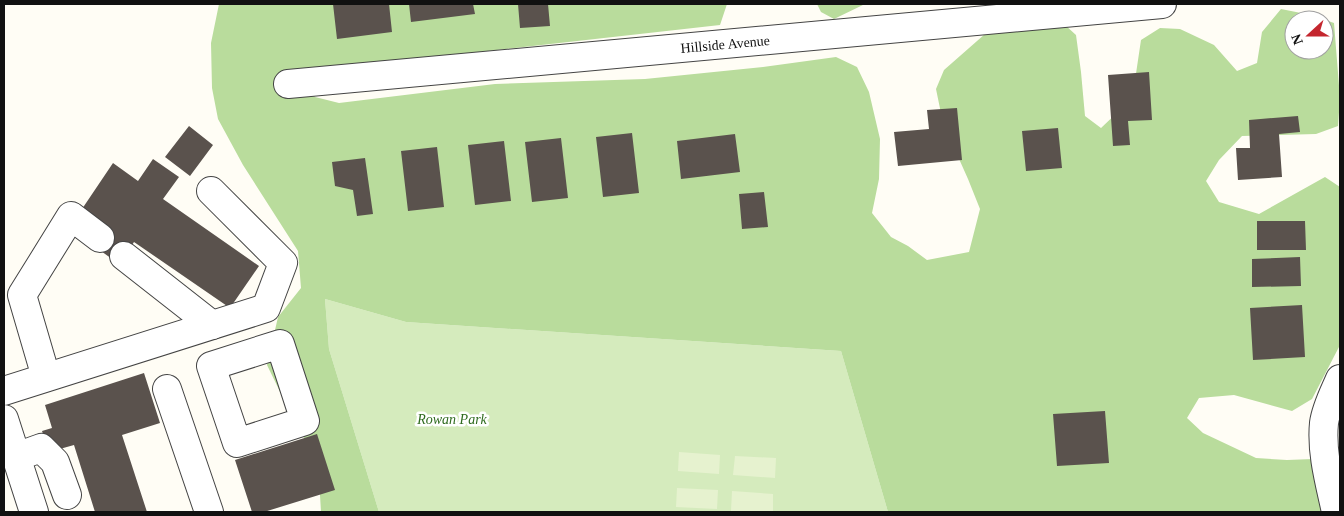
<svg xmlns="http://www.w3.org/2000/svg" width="1344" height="516" viewBox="0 0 1344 516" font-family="'Times New Roman',serif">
<rect width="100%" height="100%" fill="#fffdf5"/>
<path fill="#d5ebbd" d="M325,299L406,322L841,351L888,512H379L329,349Z"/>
<path fill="#b9dc9c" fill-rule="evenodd" d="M219,4H727L720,25L372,64L299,73L315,97L339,103L495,84L645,79L763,67L836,57L857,67L869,92L880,139L879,179L872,213L891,237L908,246L927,260L969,252L980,209L968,179L943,123L936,89L944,70L985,34L1065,25L1076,35L1081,72L1085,116L1101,128L1122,108L1134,87L1141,40L1160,28L1180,29L1214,45L1237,71L1257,63L1262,32L1281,9L1311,15L1334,23L1340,98L1338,126L1316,134L1242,136L1219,160L1206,181L1219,202L1259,214L1325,177L1340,187V345L1312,399L1292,411L1234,395L1199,398L1187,418L1203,433L1256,458L1287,460L1313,459L1323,512H888L841,351L406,322L325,299L329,349L379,512H321L319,478L301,430L286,404L267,365L278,317L301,288L298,251L243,165L218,119L212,88L211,43ZM1294,20H1324V50H1294Z
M817,4H865L834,19L821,12Z"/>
<path fill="#e6f2cf" d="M679,452L720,455L719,474L678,471Z
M735,456L776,458L775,478L733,475Z
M677,488L718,490L717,509L676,507Z
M732,491L773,494V512L731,511Z"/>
<path fill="#5a524d" d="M333,4H349L350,5L358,4H389L392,32L337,39Z
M409,4H473L475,14L411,22Z
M518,4H548L550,26L520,28Z
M1149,72L1152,120L1128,121L1130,145L1113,146L1108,75Z
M957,108L962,160L898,166L894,132L929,129L927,110Z
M1298,116L1300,132L1279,134L1282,177L1238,180L1236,148H1250L1249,120Z
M189,126L213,145L190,176L165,157Z
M1058,128L1062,168L1026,171L1022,131Z
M632,133L639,193L603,197L596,137Z
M735,134L740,172L681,179L677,141Z
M561,138L568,198L532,202L525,142Z
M504,141L511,201L475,205L468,145Z
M437,147L444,207L408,211L401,151Z
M365,158L373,214L357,216L353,190L335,186L332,162Z
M153,159L179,177L163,199L259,266L230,308L134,242L119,264L94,246L82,209L113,163L138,181Z
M764,192L768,227L742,229L739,194Z
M1257,221H1305L1306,250H1257Z
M1300,257L1301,286L1252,287V259Z
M1302,305L1305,357L1253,360L1250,308Z
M144,373L160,423L122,435L147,512H95L74,445L49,452L42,431L52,428L45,405Z
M1105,411L1109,463L1057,466L1053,414Z
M317,434L335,490L264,512H252L235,460Z"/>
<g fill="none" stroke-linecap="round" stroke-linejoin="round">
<defs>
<g id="minor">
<path id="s1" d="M288,84L1162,4"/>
<path d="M124,256L212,325"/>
<path d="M280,344L305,421L237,443L211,366Z"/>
<path d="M46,377L22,295L71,216L100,238"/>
<path d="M167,389L209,512"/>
<path d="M4,391L266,308L283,263L211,191"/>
<path d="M4,419L34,512"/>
<path d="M16,457L41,448L55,462L67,495"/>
<path d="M1336,512C1330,484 1321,453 1324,423C1326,408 1334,393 1340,379"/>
</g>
</defs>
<use href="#minor" stroke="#444" stroke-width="30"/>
<use href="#minor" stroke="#fff" stroke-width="28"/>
</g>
<g text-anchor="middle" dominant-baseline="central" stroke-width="5" stroke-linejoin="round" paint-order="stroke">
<g font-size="14" fill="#111" stroke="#fff">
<text stroke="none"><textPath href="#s1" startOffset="439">Hillside Avenue</textPath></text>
</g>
<g font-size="14" font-style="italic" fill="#2f6b1f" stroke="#fff">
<text x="452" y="419">Rowan Park</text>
</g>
</g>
<rect width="1344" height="516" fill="none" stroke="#111111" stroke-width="10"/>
<g transform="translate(1309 35) rotate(249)"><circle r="24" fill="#ffffff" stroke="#a0a0a0"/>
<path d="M0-4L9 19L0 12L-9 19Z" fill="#c4262e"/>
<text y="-8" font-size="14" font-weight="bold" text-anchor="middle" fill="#111111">N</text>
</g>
</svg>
